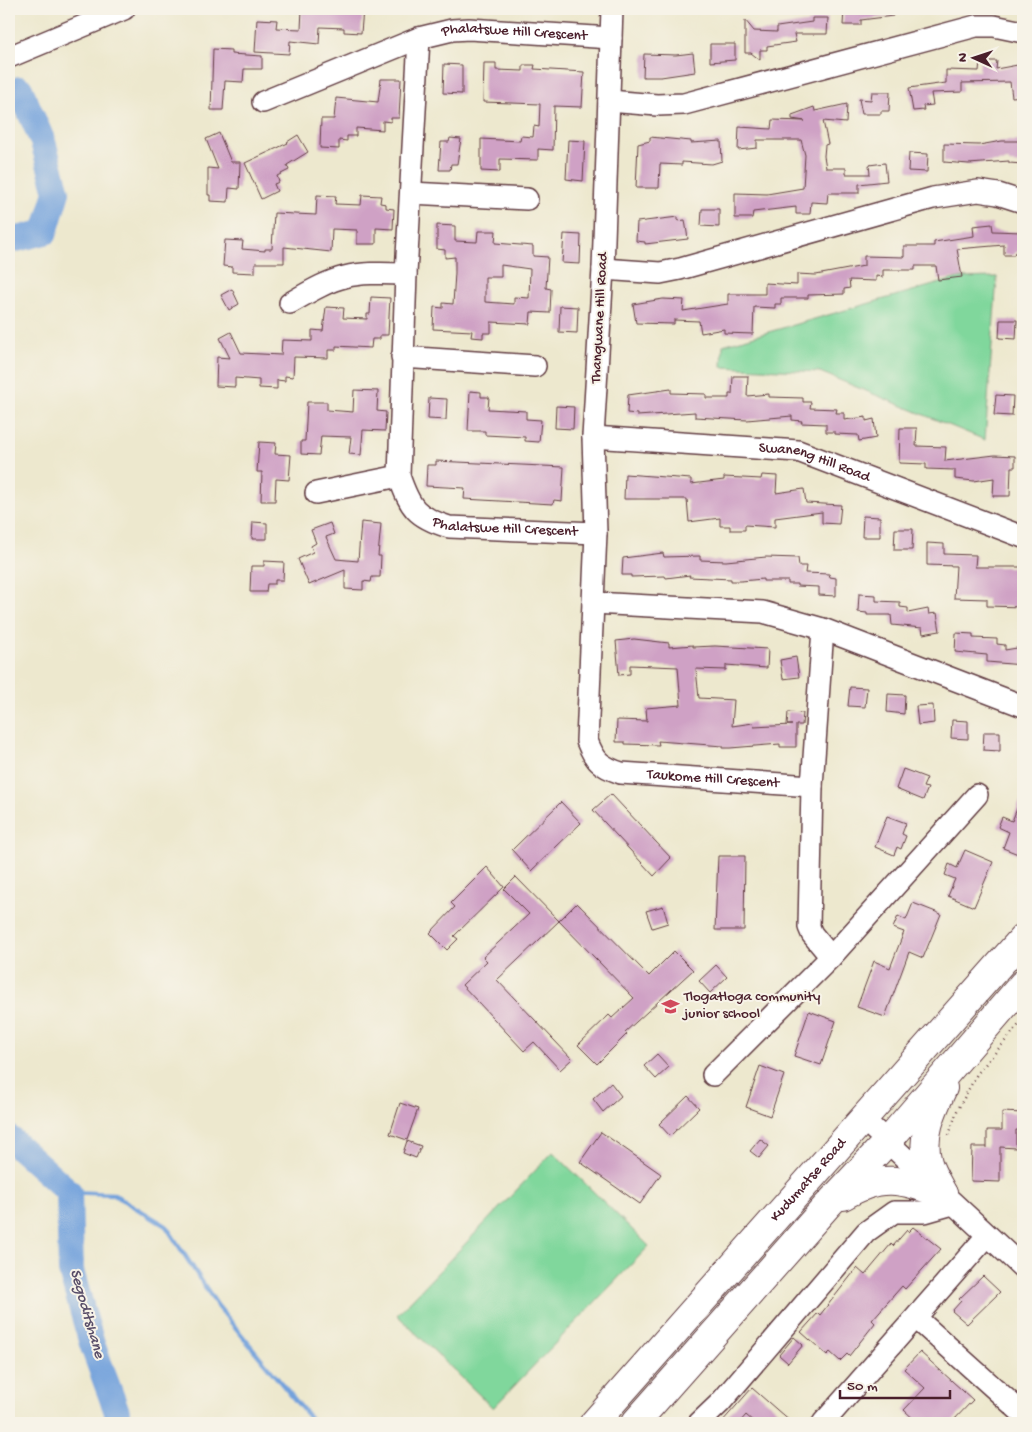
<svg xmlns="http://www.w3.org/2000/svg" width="1032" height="1432" viewBox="0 0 1032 1432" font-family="'Gochi Hand',sans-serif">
<rect width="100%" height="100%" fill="#f7f3e8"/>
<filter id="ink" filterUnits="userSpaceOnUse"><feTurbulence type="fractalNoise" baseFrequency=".02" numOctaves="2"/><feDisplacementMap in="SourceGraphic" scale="10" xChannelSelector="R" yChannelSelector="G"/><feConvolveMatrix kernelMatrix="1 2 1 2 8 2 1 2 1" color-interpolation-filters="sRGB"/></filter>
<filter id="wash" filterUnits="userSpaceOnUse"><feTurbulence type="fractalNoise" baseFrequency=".0096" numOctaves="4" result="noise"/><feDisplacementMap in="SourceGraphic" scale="20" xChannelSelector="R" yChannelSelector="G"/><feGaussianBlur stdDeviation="1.12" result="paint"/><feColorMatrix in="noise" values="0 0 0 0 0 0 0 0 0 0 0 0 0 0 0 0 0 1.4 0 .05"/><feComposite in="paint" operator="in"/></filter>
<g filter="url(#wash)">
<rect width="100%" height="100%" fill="#ede8ce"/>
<path fill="#80d79c" stroke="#657b64" d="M997,277L985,440L820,372L722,367L723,345L958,278Z
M553,1152L649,1246L493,1408L397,1315Z"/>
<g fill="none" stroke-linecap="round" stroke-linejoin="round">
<path stroke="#73a2dc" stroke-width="4.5" d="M69,1192L113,1194L166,1226L217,1305L314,1423"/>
<path stroke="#73a2dc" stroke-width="26" d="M9,241L45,232L57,192L43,142L20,89
M9,1138L69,1192L71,1271L92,1344L117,1412L118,1423"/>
</g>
<g id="blocks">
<path fill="#cfa1c5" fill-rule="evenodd" d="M302,9H363L361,33L344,32V28L320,27L319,44L290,41L289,54L255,52L257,19L277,20L276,28L301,29Z
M844,9H893V16L861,20V25H843Z
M812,18H828L827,34H794L796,42L767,46V50H760V60L751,53H745V20L754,31L777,32V27L812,22Z
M710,44H735V60L710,62Z
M213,49L231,50V54L262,56V69H244L243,82L225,81L223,110H211Z
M693,53L695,72L661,77H643L644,54L676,55Z
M980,61H997L996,69L1023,64V96L1012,97L1010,82L962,83V92L931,93L933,105L923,106L924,110L913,111L909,88L946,83V70L979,71Z
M484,63H496V70L523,71V65H535L534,69L584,72L582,107L554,106L553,150L538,149V160L500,159V172L481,171V139L520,141L521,136L533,137L534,126L539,127L540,104L483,102Z
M444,64L462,65V94L443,93Z
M381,79H401L399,118H391V122L383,121V130L356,128V136H347V141L339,140V149L320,148L321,119H334L336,98L378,102Z
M872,92H890L889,111H881V114H862L859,99L871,100Z
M847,104L846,123L823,121L828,144L825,145L824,156L826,168H846V174H870L869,165L885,163L887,181L859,184V193H828L827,203L811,202L810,214H796V207L753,212L752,218H735V193L767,194L803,188L805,155L801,140H757V148L738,150L739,127L771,129L772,120L805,121L792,119V115L814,107L815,111Z
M219,133L231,162H240L239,189L229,188L228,202L210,201V195H208V168L218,169L206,139Z
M298,135L308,152L287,165L289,170L277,176L279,182L274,184L277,191L261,199L245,163L288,143L287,142Z
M650,137L691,141V143L721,141L722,161L712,164L682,162V165L660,164L659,188H636L638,144L650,141Z
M450,138L461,139L457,164H451L450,170H439L441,142H449Z
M568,140L585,141L583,181L566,179Z
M1002,141H1019V146H1023V164L1009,163V161L969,164L944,162V144L979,145Z
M909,153L928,154L927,172L908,171Z
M317,195L336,196L335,204L361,205L362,195L381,196L380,203L386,204V208L394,209L393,229L376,228V244H357V230L332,229L331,252L284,247V263H255V273L232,272V267L223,266L225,240L243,241L242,249L265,251V249H272L274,213L316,215Z
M702,209H719V227L701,226Z
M678,217V221L685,220L688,239L645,244V242L636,241L637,222Z
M992,224L993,231L1022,232L1021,252H1015L1014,255H1004V245L957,249L962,277L938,280L936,266H915V270H883V277L876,276V281L849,280L850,288L844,289V294L808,295V298H781V304H775V308L754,307L753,334L724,333V329L701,333L699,321L674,320V324L636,323L633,304L663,299L684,300L683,311L728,304V294H765V283L797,285V274L816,275L864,266V256L904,257V246H934V242L974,236L973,226Z
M437,225L455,226V241L477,242L478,231H496L495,243L533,246V256L548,257L546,288L551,289L550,313L531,312L530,324L491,322V333H483V338L471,337L472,331L433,329L434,307L443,308V303L453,304L455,273V257L445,258V250L437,249ZM501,265L530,269L529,298L514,297V304L485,302V277H501Z
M564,234L581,235L580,264L562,263Z
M232,289L239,304L229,310L221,295Z
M371,297L390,298L388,335H380V339H372L371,348L336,346V350H328V358L294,357L293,377L285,376V381L277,380V389L259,388V380L235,378V387L216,386L217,357L230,358L220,338L231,332L241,353L281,355L282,340L312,341V330L323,331L326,307L344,308L343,318L367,319V314H370Z
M560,306L578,307L577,333L559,332Z
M1000,320H1017L1016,339L999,338Z
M733,376H748L747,396L769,394V397L803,398V402H811L810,408L837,409L836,413H844V420L866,417V421L874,419L876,438L859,441L858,435L835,434V432H826V424L801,423L802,421L792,420V416L747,420L695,417V412L637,416V414L627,413L628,395L671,389V393L706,394V398H729V394H732Z
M354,390L378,391L377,411L386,412L385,431L363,430L361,455L349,454L351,437L321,436L319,455L301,454V441H305L307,402H327V410L353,412Z
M470,391L481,392V397H489L488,409L526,411V419L541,420L539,442L525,441V437L485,435V431H468Z
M996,395L1013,396L1012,416L994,415Z
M429,398L447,399L446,420L428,419Z
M556,406L574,407L573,429L555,428Z
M900,428H917L916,446L946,447L945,461L995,455L1015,456V467H1011L1010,496H993L994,478L974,481L955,479V470L926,469V464L899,463Z
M259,442L276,443L275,454L291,455L289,480L276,479L275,501H261L262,472H257Z
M436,461L564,467L562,501L554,500L553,504L464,499L465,488L426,486L427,465H436Z
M625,474L691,479V484L724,480V477L761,479L762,475L777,476L776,493L804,489L806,503L841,505L839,524L822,523V512L775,518V527L745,525V530H730V526H720V518L689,522L687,499H624Z
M863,516L880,517V537H862Z
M253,522L267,523V539H252Z
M361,522L381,524L378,556H381L380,577H372L371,582L363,581V590L345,589V570L309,585L298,559L313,552L311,546L316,543L311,530L330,523L334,534L326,537L336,559L358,561Z
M895,529H913L912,550H894Z
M927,543L944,544V554L976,555L975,567H1023V607L987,606V599L954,598L956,566L927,565Z
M663,553L664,557L700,556V560L726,561L766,557L798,558L799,566H806L805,573L829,574L830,577L836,578V596L819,595V587L797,586V584H788V581H763V579L741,581H731V579L689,577L690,575L666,578L665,576L631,577V575H622L623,558Z
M264,561L284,562L283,580H275V584H267L266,592H250L251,566H264Z
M859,594L876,595V601L900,602V607L908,608V613L928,609L929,614L937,613L940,631L923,634L922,628L892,625L891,615H867V613L858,612Z
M956,633L973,634V638L997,639V644L1005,645V650L1023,647V665L987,662V655L955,652Z
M634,639L669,643V647L693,645V647L715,646L768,649L767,668L726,665V670L696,669L699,698L734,700L732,726L753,723L754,727L792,725H787L788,712L803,713L802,725H796V747H780V744L730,748H723V746L658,741L659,745L625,744V742H616L617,720L647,721L646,708L681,705L678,667L630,665V674L619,675L616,641Z
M796,657L799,677L783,679L780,660Z
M850,687L867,688L865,707L848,706Z
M888,694L905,695L904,714L887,712Z
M933,705L934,723L918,725L916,706Z
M952,720L968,721V739L951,738Z
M984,732H1000V751L983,750Z
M903,769L927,778L923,787L928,788L923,800L896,789Z
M611,794L671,858L654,876L593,810Z
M1023,794V856L1003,848L1009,832L998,827L1002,817L1012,821Z
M561,802L581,823L531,871L512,850Z
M887,816L906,823L902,834L906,836L901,849L897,847L894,855L875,847Z
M965,850L993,862L974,907L948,896L955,879L945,875L949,864L957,868Z
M718,856H745L744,930H715Z
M487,867L504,887L454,936L458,939L447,950L430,933L455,907L451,903Z
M516,877L559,921L497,980L572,1059L560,1070L534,1042L524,1051L462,985L487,961L483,957L529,914L504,889Z
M577,903L649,976L674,951L693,970L625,1032L627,1034L597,1064L578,1045L609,1015L612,1018L634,998L559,921Z
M913,903L941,914L923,958L909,952L885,1017L857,1007L874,961L890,968L904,932L893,928L898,916L906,920Z
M663,906L668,923L652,928L646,911Z
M716,965L727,977L710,993L699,981Z
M809,1011L836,1021L821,1065L794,1056Z
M657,1054L669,1067L656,1079L644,1066Z
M760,1066L784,1075L770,1116L746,1107Z
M611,1083L621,1096L603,1112L593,1099Z
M688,1096L699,1108L670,1136L659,1124Z
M400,1103L418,1109L407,1140L390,1134Z
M1002,1112L1023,1113V1130H1016V1148L1000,1147V1182L971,1181L972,1147H987V1130H1002Z
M601,1132L661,1174L640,1204L580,1162Z
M760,1139L769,1146L759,1158L750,1151Z
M407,1141L421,1146L416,1158L403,1153Z
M913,1227L941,1249L905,1289L902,1286L872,1320L875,1323L849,1356L847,1354L840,1361L830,1352L827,1355L801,1332L818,1313L820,1315L857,1268L865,1275L891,1244L893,1246L907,1230L908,1232Z
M983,1276L1000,1292L967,1324L952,1311L961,1301L959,1299Z
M794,1337L803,1345L788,1363L779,1355Z
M920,1352L973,1400L951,1423H918L904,1410L925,1388L904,1369Z
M752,1388L792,1423H755L746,1415L739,1423H721Z"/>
</g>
</g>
<g filter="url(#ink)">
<use href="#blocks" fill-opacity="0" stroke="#623d43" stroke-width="1"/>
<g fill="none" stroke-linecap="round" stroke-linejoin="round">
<defs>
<g id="minor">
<path id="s1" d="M612,9L603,269L593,437L596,533L587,741C595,761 600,766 621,773L812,786"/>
<path id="s2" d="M419,38L406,274L399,476C410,508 416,517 449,527L596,533"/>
<path d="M9,57L124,9"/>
<path d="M609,101L657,105L684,104L976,26H994L1023,32"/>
<path id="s3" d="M263,102L419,38L452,30L469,29L611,38"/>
<path d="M411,193L527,199"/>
<path d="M603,269L660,273L680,269L933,198L978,191L998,194L1023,202"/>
<path d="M290,303C339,274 349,272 406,274"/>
<path d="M402,357L535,366"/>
<path id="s4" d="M593,437L798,451L1023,537"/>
<path d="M316,493L399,476"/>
<path d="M593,603L763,612L823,629L1023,706"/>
<path d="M823,629L812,786L809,927L812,934L831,957"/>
<path d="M713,1075L831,957L977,795"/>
<path d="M863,1119L1023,1268"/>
<path d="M916,1318L1023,1414"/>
<path d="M699,1423L720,1403L866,1232L894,1212H925L953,1204"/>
<path d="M823,1423L987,1236"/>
</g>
<g id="major">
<path d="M943,1088C932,1111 920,1137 928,1163C931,1173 938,1184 943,1194"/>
<path d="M843,1196C883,1172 902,1180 943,1194"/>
<path id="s5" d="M594,1423L1023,938"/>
<path d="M635,1423L826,1207L887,1142L1023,984"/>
</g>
</defs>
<use href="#minor" stroke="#623d43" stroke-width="24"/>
<use href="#major" stroke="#623d43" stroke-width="30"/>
<path stroke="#623d43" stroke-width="2.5" stroke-dasharray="1 4" stroke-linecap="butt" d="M949,1135L957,1111L977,1074L1023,1020"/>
<use href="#minor" stroke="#fff" stroke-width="21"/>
<use href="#major" stroke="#fff" stroke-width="28"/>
</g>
</g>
<defs>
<symbol id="school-bare" viewBox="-9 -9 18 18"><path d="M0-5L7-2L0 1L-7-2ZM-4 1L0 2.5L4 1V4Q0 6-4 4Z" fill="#d1495b" stroke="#f7f3e8" stroke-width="2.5" paint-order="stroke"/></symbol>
</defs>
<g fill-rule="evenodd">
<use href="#school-bare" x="658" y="994" width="25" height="25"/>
</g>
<g text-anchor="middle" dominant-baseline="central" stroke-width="4" stroke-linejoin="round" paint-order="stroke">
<g font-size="15" fill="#4a1f2b" stroke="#f7f3e8">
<text stroke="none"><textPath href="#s3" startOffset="265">Phalatswe Hill Crescent</textPath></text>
<text transform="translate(600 318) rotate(-87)">Thangwane Hill Road</text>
<text stroke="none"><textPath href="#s4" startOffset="224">Swaneng Hill Road</textPath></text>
<text stroke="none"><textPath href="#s2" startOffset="570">Phalatswe Hill Crescent</textPath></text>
<text stroke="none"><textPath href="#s1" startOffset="874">Taukome Hill Crescent</textPath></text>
<text stroke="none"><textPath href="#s5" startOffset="324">Kudumatse Road</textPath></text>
</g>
<g font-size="15" fill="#4a1f2b" stroke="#f7f3e8" text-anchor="start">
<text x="684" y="997">Tlogatloga community<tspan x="684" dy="17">junior school</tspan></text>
</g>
<g font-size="16" font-style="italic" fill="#584d69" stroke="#f7f3e8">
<text transform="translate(86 1314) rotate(74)">Segoditshane</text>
</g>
</g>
<rect width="1032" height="1432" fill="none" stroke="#f7f3e8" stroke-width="30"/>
<g transform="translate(974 58) rotate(273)" stroke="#f7f3e8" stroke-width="4" paint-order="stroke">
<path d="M0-4L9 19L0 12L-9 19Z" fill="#4a1f2b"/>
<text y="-8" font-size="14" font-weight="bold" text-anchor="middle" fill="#4a1f2b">N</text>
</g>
<path d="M840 1390v8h110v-8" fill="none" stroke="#4a1f2b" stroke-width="2.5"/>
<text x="847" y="1390" font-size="15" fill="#4a1f2b" stroke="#f7f3e8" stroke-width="4" paint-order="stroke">50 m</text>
</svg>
